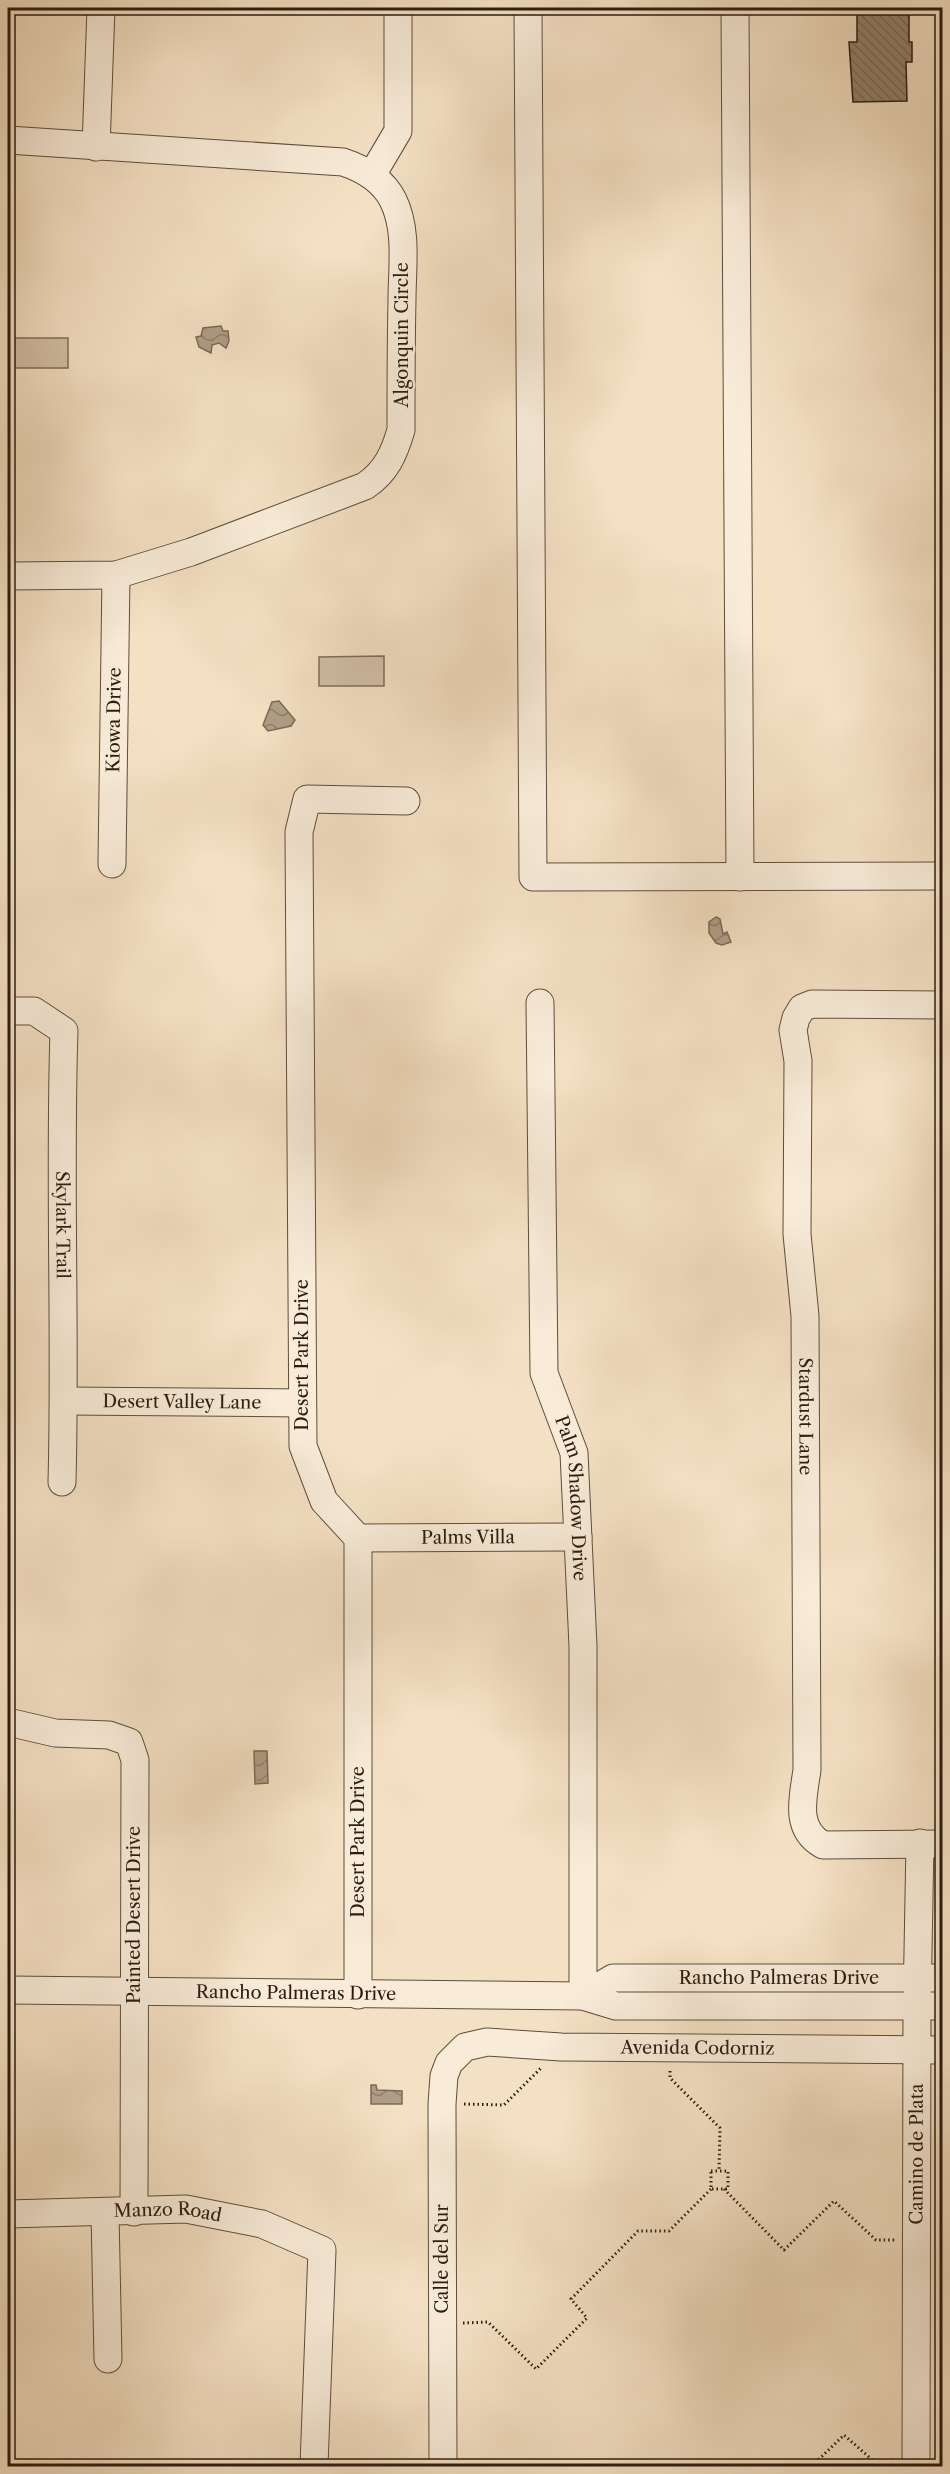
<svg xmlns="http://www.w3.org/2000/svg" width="950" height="2474" viewBox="0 0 950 2474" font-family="'Libre Caslon Text',serif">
<defs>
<pattern id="water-waves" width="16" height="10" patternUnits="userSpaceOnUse" patternTransform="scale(1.5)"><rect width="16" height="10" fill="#af9e86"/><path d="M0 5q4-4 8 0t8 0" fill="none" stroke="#8f806c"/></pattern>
<pattern id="building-back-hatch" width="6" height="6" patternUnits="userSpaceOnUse" patternTransform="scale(1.5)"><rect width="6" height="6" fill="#93826d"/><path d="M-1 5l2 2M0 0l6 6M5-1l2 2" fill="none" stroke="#786a58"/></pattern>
</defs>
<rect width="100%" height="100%" fill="#f4e0c3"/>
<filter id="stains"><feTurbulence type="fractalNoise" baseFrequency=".00333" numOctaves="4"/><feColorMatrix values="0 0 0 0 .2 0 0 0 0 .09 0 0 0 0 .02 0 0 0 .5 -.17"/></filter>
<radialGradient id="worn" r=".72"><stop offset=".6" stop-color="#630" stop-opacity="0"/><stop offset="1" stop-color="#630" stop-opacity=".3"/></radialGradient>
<path fill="#d2bfa5" stroke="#7e6e5a" stroke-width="1.5" d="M8,338H68V368H8Z
M384,656V686H319V657Z"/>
<path fill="url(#water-waves)" stroke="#7a6a57" stroke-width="1.5" d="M221,326L223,331H228L229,341L226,348L219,343L212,345L211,353L199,347L196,337L201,336L203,328Z
M279,701L295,720L291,726L268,731L263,725L272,702Z
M716,917L720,919L723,934L727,932L731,942L722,945L716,943L709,933V922Z
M254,1751H267L268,1783L255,1784Z
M371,2085H376L377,2090L402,2091V2104H371Z"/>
<path fill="url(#building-back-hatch)" stroke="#2a1d10" stroke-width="1.5" d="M861,8H909V42H912V62H906L907,101L853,102L849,42H857V12L861,11Z"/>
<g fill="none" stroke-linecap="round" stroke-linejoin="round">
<defs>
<g id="minor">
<path d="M528,8L533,877L942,876"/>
<path d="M735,8L740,877"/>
<path d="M8,140L343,162C364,169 383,180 393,200C408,230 402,268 402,300C401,344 401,387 401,430C394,454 386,472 365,486L191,552L116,575L8,576"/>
<path d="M96,147L101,8"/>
<path d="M372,175L398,131V8"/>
<path id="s1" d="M112,864L116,575"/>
<path id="s2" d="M540,1003L544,1373L574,1453L583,1646V1996"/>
<path id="s3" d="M942,1005L812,1004L802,1008L796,1018L793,1030L798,1061L797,1234L805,1316L807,1770C803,1798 794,1829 823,1845L942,1844"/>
<path id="s4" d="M8,1011H34L64,1031C59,1181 66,1332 62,1482"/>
<path id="s5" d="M64,1401L302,1403"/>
<path id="s6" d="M358,1538L578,1537"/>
<path d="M8,1722L55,1733L109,1735L129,1742L135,1760L134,2212"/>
<path id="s7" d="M8,1990L583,1996L616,2006H942"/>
<path d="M358,1995V1538L324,1501L303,1446L299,832L307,799L406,801"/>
<path id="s8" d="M583,1996L613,1978H942"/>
<path d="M105,2213L108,2359"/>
<path id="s9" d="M8,2214L186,2209L262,2224L322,2250L314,2466"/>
<path id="s10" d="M443,2466L442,2104L444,2076L449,2063L465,2047L487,2042L561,2047L942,2050"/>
<path id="s11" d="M916,2466L917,2006L920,1843"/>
</g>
</defs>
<use href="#minor" stroke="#5c4e3d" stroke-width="29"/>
<path stroke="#2a1d10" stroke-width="3" stroke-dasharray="1.5 3" stroke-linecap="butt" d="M670,2071V2078L720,2128L719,2171
M464,2104L504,2105L541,2068
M711,2171H728V2189H711Z
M724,2189L784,2250L834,2201L876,2240H896
M463,2323L488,2322L536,2369L587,2318L571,2299L638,2231H669L711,2189
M812,2466L844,2435L879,2466
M886,2466L893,2459"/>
<use href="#minor" stroke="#f8ebd8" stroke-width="27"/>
</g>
<g text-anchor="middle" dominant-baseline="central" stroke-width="4.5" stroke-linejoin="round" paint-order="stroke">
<g font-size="18" fill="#2a1d10" stroke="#f8ebd8">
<text transform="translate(402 335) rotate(-90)">Algonquin Circle</text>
<text stroke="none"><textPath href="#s1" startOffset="144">Kiowa Drive</textPath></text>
<text stroke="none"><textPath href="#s4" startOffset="256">Skylark Trail</textPath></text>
<text transform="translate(302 1355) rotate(-90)">Desert Park Drive</text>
<text stroke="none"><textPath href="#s5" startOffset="118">Desert Valley Lane</textPath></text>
<text stroke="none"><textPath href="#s3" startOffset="552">Stardust Lane</textPath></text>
<text stroke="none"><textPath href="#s2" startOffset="500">Palm Shadow Drive</textPath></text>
<text stroke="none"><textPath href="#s6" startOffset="110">Palms Villa</textPath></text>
<text transform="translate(358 1842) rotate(-90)">Desert Park Drive</text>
<text transform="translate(134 1915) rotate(-90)">Painted Desert Drive</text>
<text stroke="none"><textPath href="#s8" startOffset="201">Rancho Palmeras Drive</textPath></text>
<text stroke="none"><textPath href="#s7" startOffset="288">Rancho Palmeras Drive</textPath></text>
<text stroke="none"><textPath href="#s10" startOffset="660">Avenida Codorniz</textPath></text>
<text stroke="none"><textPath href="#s11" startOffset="312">Camino de Plata</textPath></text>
<text stroke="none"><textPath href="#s9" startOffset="160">Manzo Road</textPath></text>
<text transform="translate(442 2259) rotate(-90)">Calle del Sur</text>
</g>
</g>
<rect width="950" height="2474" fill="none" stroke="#f4e0c3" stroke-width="30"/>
<rect x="9" y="9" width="932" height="2456" fill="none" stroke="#2a1d10" stroke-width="3"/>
<rect x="15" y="15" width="920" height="2444" fill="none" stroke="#2a1d10" stroke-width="1.5"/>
<rect width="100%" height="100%" filter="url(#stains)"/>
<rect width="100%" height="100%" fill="url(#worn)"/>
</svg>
